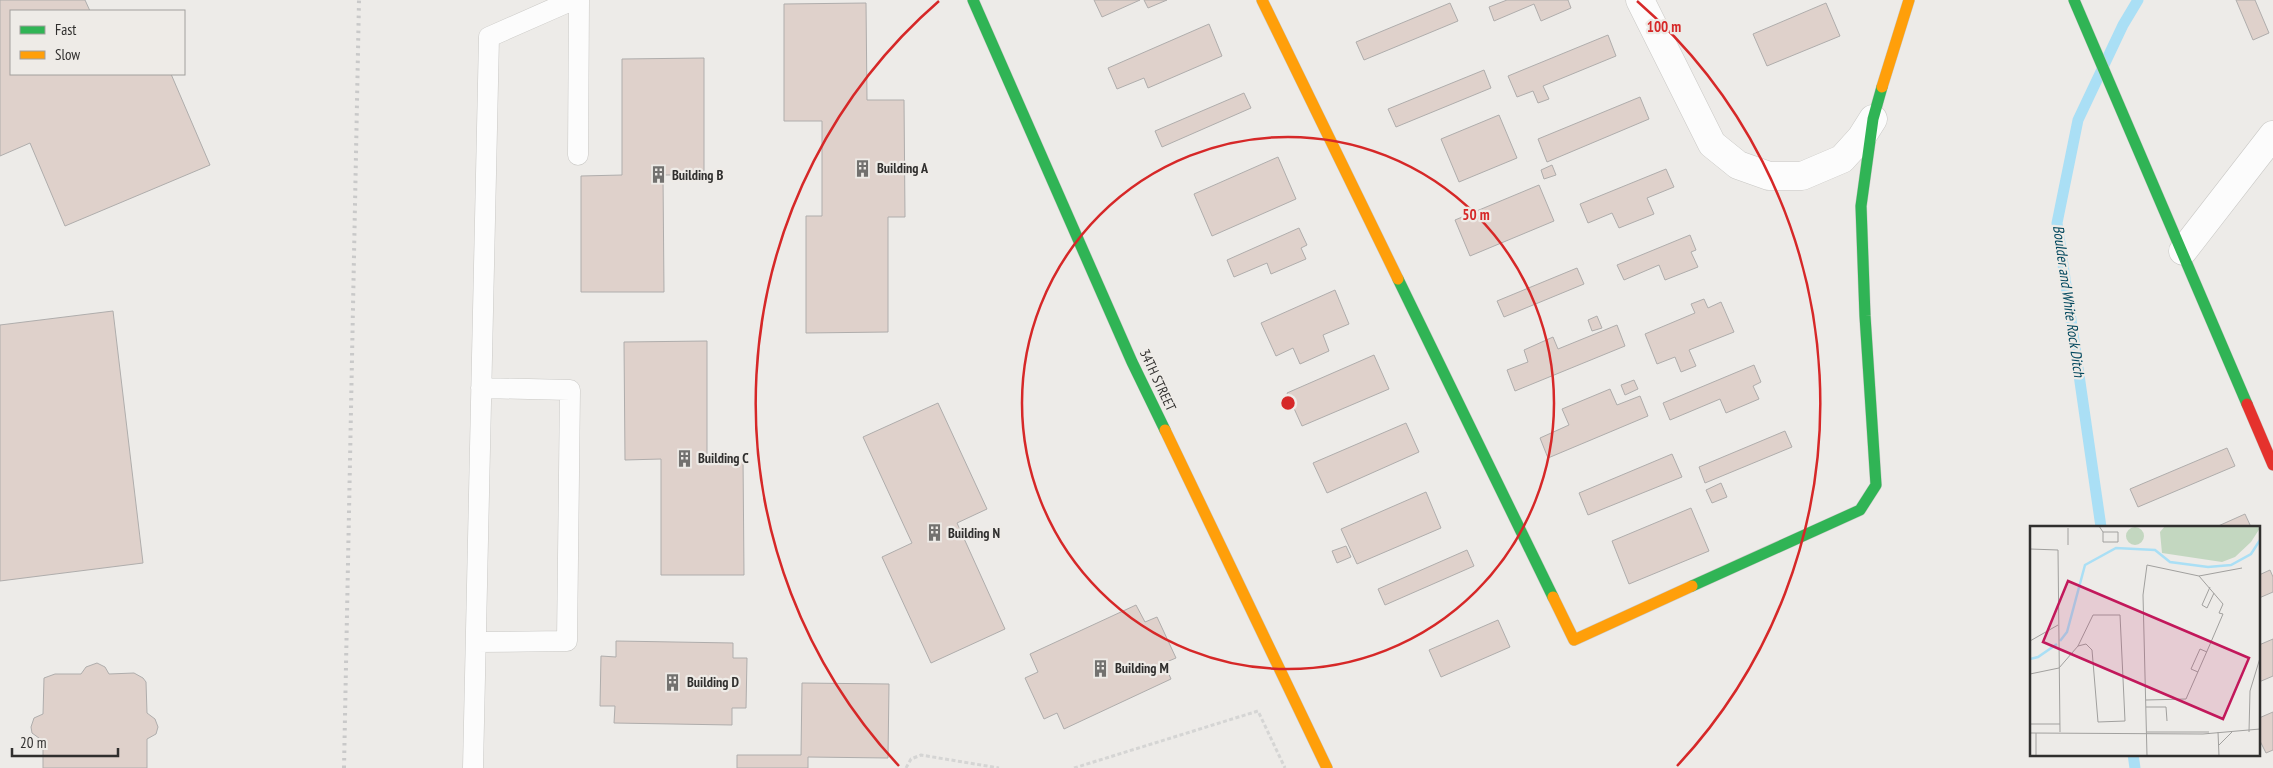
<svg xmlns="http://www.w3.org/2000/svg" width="2273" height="768" viewBox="0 0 2273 768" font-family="'PT Sans Narrow',sans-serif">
<rect width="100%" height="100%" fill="#edebe8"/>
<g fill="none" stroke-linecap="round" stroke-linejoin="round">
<path stroke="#aadff5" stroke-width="11" d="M2101,527L2057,223L2078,120L2123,25L2138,0
M2133,754L2135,768"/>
</g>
<path fill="#dfd1cb" stroke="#afadac" d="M0,0H85L90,11H11V74H171L210,165L65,226L30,143L0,156Z
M1094,0H1140L1102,17Z
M1144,0H1167L1148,8Z
M1507,0H1568L1571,8L1541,21L1534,4L1494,21L1489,7Z
M2236,0H2255L2269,33L2253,40Z
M866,3L867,100H904L905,217H888V332L806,333V216H822V121H784V4Z
M1450,3L1458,21L1364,60L1356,42Z
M1826,3L1840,36L1767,66L1753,34Z
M1209,24L1222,56L1148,88L1144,78L1117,89L1108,68Z
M1608,35L1616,56L1543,86L1549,99L1538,103L1533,91L1517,97L1508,76Z
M704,58V175H663L664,292H581V176L622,175V59Z
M1484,70L1491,88L1396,127L1388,109Z
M1244,93L1251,108L1162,147L1155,131Z
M1640,97L1649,119L1547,162L1538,139Z
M1499,115L1517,158L1459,182L1441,139Z
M1278,157L1296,199L1212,236L1194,194Z
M1552,165L1556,175L1544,179L1541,170Z
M1666,169L1674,187L1647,198L1654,214L1619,228L1612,213L1588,223L1580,204Z
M1539,185L1554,221L1470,256L1455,220Z
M1299,228L1307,245L1301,248L1306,259L1271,274L1267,263L1234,277L1227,260Z
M1690,235L1696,250L1691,252L1698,267L1665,280L1659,265L1624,280L1617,265Z
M1577,268L1584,284L1504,317L1497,301Z
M1335,290L1349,324L1323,335L1329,351L1300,364L1293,348L1276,356L1261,323Z
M1704,299L1708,308L1721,302L1734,332L1689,350L1696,366L1681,372L1675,357L1657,364L1645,334L1695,313L1691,304Z
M113,311L143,563L0,581V325Z
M1597,316L1602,328L1592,331L1588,320Z
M1617,325L1625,346L1515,391L1507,370L1528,362L1524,350L1553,337L1558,349Z
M707,341V458L743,457L744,575H661V459L625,460L624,342Z
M1374,355L1389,389L1302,426L1287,393Z
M1754,365L1761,382L1753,386L1759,399L1726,413L1720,399L1670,420L1663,403Z
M1634,380L1638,389L1625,395L1621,385Z
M1610,389L1617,405L1640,396L1648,416L1548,458L1540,438L1569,425L1562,409Z
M938,403L987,509L957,523L1005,629L931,663L882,557L912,543L863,437Z
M1406,423L1419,452L1327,493L1313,463Z
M1785,431L1792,447L1705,483L1699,467Z
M2227,448L2235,466L2138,507L2130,489Z
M1672,454L1682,477L1588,515L1579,493Z
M1721,483L1727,497L1712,503L1706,490Z
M1426,492L1441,528L1357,564L1341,529Z
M1691,508L1709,551L1629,584L1612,541Z
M2245,514L2251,527H2216Z
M1346,546L1351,557L1337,563L1332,551Z
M1467,550L1474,566L1385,605L1378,589Z
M2270,570L2273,577V592L2259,598V575Z
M1136,605L1145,622L1157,617L1176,658L1164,663L1171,679L1064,729L1057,713L1044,719L1025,678L1038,672L1030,654Z
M1498,620L1510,647L1441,677L1429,650Z
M2273,639V676L2259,682V645Z
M616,641L733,643V658H747L746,708H732V725L614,723L615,706H600L601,656L616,657Z
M97,663L105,667L109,674L134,673L143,678L146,682L147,713L155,719L158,727L156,734L147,739V768H43V741L32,733L31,727L34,718L43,714L44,678L55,674H81L86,667Z
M802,683L889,684L888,758L808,757V768H737V755H801Z
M2273,712V750L2266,753L2259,739V718Z"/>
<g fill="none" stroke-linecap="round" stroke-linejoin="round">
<defs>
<path id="lane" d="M578,155L579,0
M476,642L567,641L570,390L481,388
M473,768L489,37L573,0"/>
<path id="street" d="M1640,0L1712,144L1738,165L1769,176H1802L1842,159L1861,138L1873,119
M2183,251L2273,135"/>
<path id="fast" d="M973,0L1132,362L1165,430
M2074,0L2247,404
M1398,279L1553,597
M1692,586L1860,510L1876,485L1865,316L1861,206L1873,119L1882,87"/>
<path id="slow" d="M1262,0L1398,279
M1882,87L1909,0
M1165,430L1327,768
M1553,597L1574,640L1692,586"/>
<path id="jam" d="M2247,404L2273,465"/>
</defs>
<use href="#lane" stroke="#c9c8c5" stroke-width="21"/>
<use href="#street" stroke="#c9c8c5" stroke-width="29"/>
<use href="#fast" stroke="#c9c8c5" stroke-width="12"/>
<use href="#slow" stroke="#c9c8c5" stroke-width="12"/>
<use href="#jam" stroke="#c9c8c5" stroke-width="12"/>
<path stroke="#d5d5d4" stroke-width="3" stroke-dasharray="4 2.5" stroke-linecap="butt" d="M906,768L911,759L921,755L999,768
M1074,768L1258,711L1285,768"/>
<use href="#lane" stroke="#fcfcfc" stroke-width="20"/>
<use href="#street" stroke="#fcfcfc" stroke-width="28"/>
<use href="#fast" stroke="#30b455" stroke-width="11"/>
<use href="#slow" stroke="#ff9f0a" stroke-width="11"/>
<use href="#jam" stroke="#e5322d" stroke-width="11"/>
<path stroke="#c9c9c9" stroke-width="4" stroke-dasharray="2.5 5" stroke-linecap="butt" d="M344,768L359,0"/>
</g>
<g fill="none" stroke="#d62828" stroke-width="2.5">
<circle cx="1288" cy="403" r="266"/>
<path d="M899 766A532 532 0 0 1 939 1M1637 1A532 532 0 0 1 1677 766"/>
</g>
<defs>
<symbol id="building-bare" viewBox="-9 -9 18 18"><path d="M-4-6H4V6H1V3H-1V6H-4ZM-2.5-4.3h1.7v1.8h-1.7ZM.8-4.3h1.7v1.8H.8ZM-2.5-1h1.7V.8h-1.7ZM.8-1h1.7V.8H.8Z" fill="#72716f" stroke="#eeebe7" stroke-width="2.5" paint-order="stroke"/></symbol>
</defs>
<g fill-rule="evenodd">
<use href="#building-bare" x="850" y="156" width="25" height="25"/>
<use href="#building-bare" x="646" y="162" width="25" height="25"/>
<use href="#building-bare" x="672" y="446" width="25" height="25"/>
<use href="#building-bare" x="922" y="520" width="25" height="25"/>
<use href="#building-bare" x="1088" y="656" width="25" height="25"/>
<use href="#building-bare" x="660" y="670" width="25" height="25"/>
</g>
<g text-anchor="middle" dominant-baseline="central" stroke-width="4.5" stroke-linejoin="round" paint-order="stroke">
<g font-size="14" font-weight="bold" fill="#302f2e" stroke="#eeebe7" text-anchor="start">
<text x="877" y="168">Building A</text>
<text x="672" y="175">Building B</text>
<text x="698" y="458">Building C</text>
<text x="948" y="533">Building N</text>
<text x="1115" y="668">Building M</text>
<text x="687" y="682">Building D</text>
</g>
<g font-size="14" fill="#302f2e" stroke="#eeebe7">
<text transform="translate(1158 380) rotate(65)">34TH STREET</text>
</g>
<g font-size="15" font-style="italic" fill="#03485e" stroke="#eeebe7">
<text transform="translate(2069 301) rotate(82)">Boulder and White Rock Ditch</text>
</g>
</g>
<g transform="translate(2030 526)">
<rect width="230" height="230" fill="#edebe8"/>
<path d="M135,0H230V2L221,16L205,31L192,36L132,27L130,6ZM96 10a9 9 0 1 1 18 0a9 9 0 1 1-18 0Z" fill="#c3d7c0"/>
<path fill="none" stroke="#aadff5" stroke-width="2.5" d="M30,115L37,106L55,39L86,22L125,24L140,36L178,41L201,39L221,28L230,14M0,133L8,131L27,118"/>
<path fill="none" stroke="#a1a09e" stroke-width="1" d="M23,0H56M69,0L73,6V16H88V6H73M38,2V19M0,23L28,24L30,206M180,61L172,79L177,82L184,67M0,82V115M0,115L28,99M168,146L161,143L170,123L177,126M0,148L29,142L48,120L63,89H90L95,195L68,196L62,124L56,118L48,120M116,174L156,173L181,116L193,88L189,87L193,78L169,50M116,181H136L137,195M0,198H30M117,206H179M188,206L189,230M219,206L220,165L230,132M0,207L173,208L230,203M189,219L202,206M6,230V207M117,230L113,69L117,39L169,50L212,42"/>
<path fill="#c2185b" fill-opacity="0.15" stroke="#c2185b" stroke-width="2.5" d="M38,55L219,132L193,193L13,116Z"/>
<rect width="230" height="230" fill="none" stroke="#302f2e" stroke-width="2.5"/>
</g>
<circle cx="1288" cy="403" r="8" fill="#d62828" stroke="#eeebe7" stroke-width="2.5"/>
<g font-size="15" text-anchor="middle" font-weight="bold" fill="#d62828" stroke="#eeebe7" stroke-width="4.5" stroke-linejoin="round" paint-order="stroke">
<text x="1664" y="32">100 m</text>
<text x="1476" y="220">50 m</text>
</g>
<rect x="10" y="10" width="175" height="65" fill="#eeebe7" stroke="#a2a09d"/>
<rect x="20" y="26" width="25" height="8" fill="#30b455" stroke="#a2a09d"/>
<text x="55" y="35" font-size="15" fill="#302f2e">Fast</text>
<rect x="20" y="51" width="25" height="8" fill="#ff9f0a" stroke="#a2a09d"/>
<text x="55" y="60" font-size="15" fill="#302f2e">Slow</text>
<path d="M12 748v8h106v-8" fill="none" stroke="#302f2e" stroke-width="2.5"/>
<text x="20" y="748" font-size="15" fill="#302f2e" stroke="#eeebe7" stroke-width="4" paint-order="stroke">20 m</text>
</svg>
